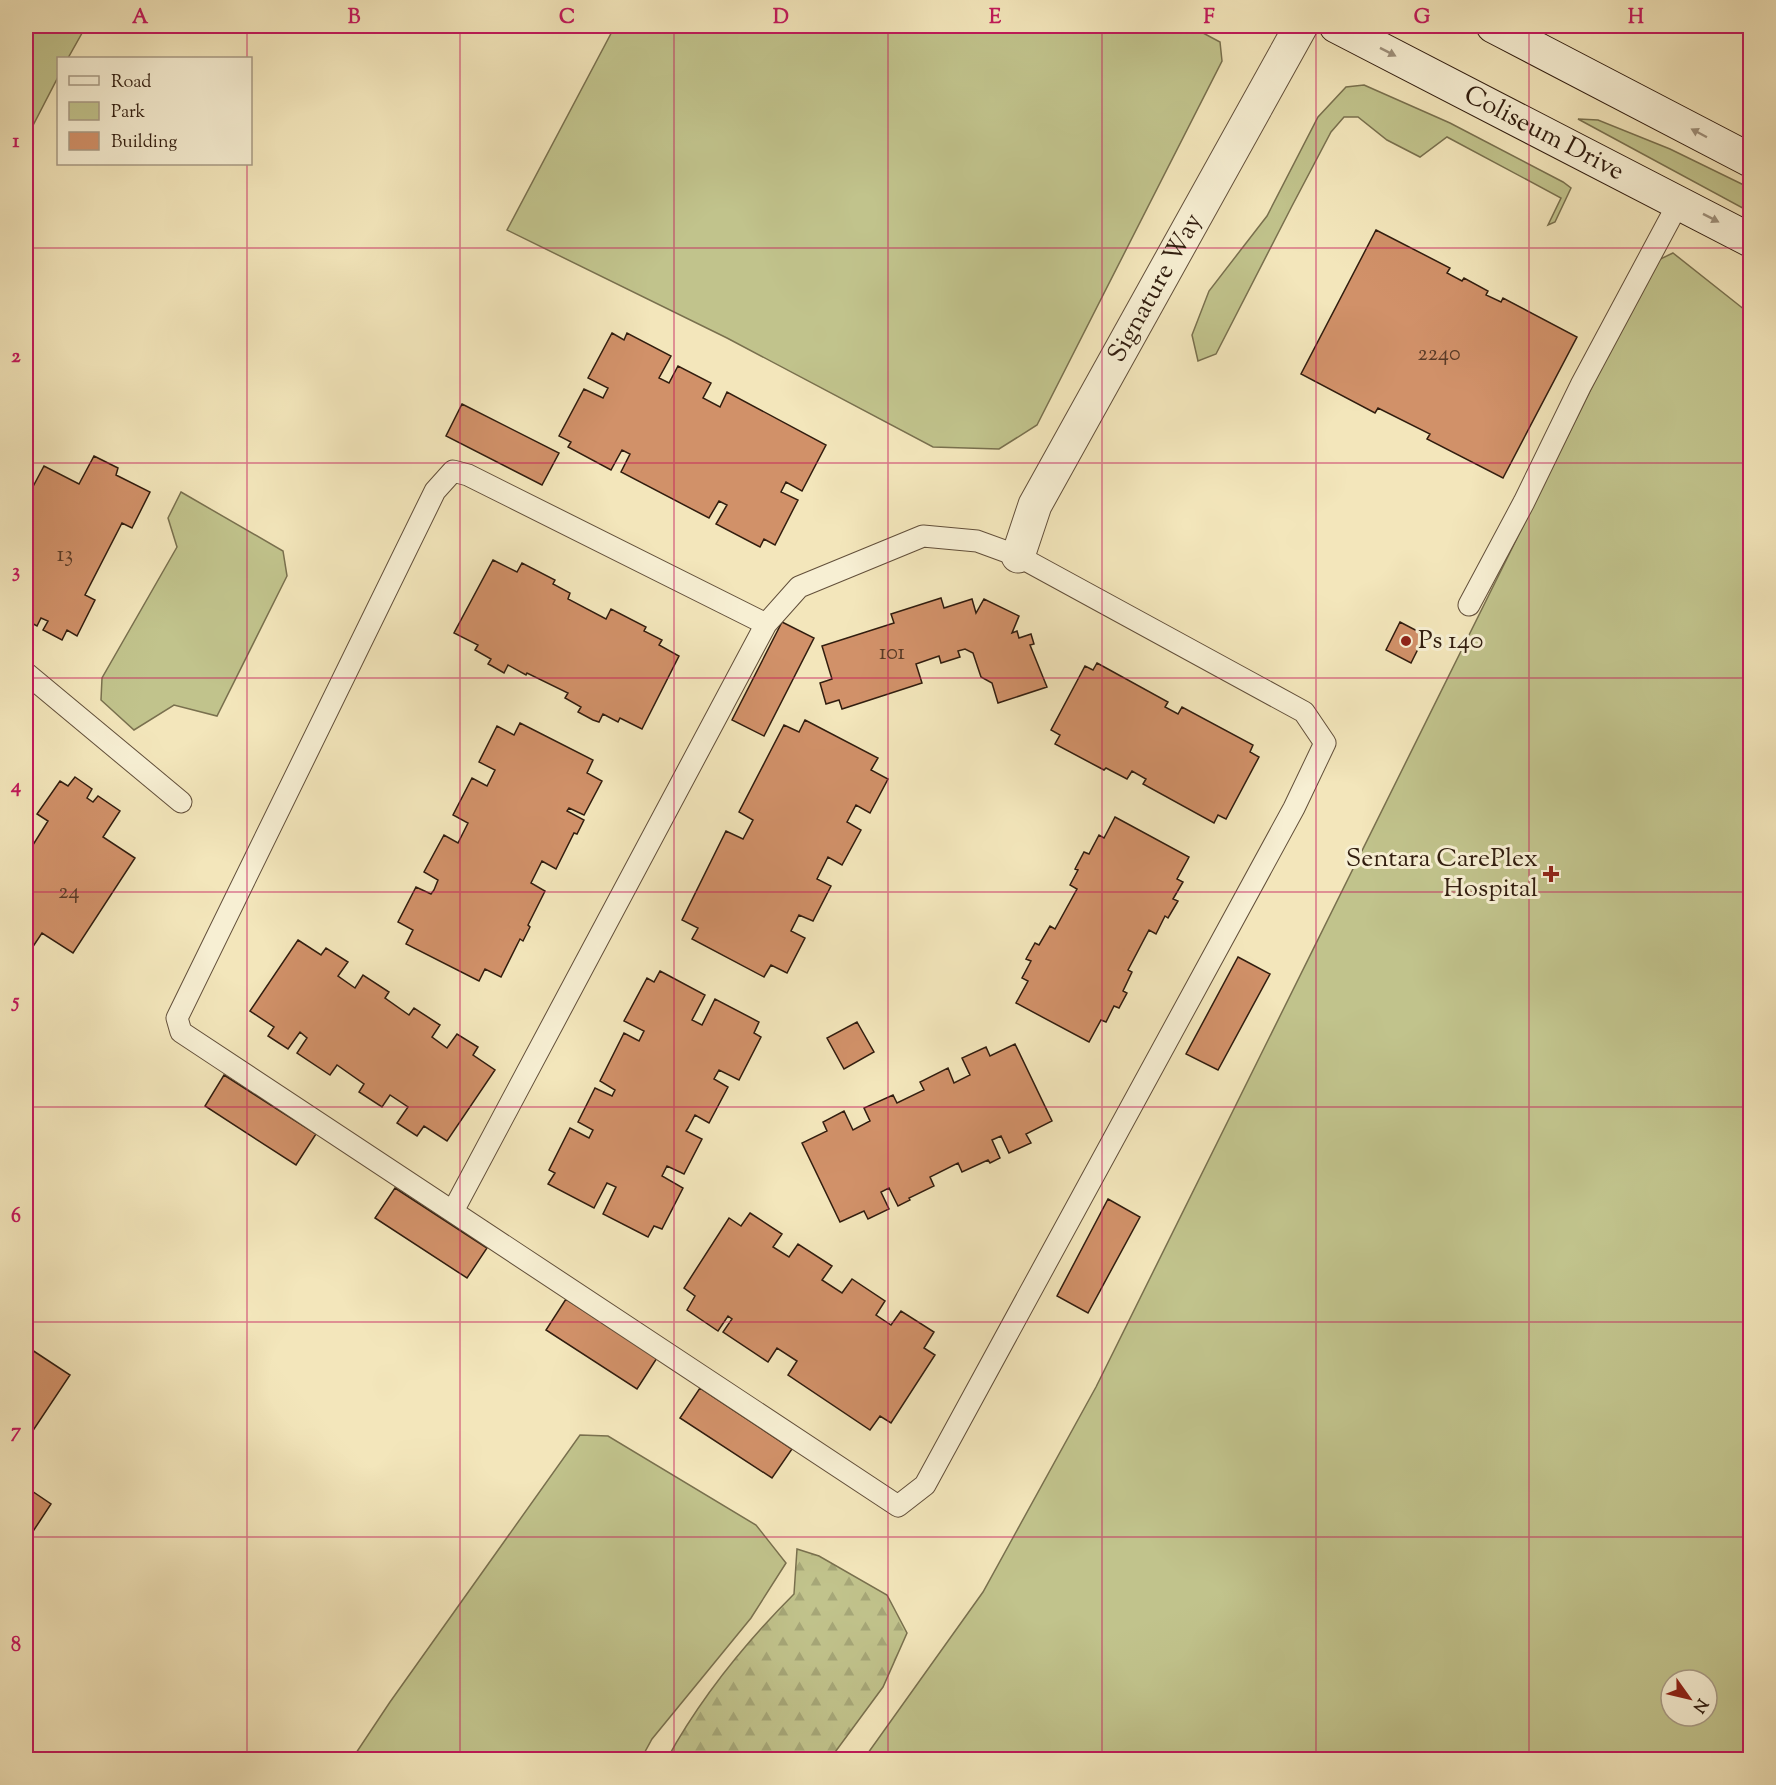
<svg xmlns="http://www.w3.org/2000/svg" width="1776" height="1785" viewBox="0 0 1776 1785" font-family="'Sorts Mill Goudy',serif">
<defs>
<pattern id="forest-firs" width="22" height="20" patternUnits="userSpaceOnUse" patternTransform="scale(1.5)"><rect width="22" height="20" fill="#c1c38c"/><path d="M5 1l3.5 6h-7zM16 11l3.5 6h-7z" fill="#a6a778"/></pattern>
</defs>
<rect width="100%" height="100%" fill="#f3e6bb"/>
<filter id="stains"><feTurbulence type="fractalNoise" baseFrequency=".00333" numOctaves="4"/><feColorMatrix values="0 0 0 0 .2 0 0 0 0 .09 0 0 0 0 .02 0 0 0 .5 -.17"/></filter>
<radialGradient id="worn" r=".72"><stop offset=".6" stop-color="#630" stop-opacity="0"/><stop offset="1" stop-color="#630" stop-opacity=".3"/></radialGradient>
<path fill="#c1c38c" stroke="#79704e" stroke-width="1.5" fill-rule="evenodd" d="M26,26H86L68,58H58V77L26,139Z
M615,26H1190L1220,42L1222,61L1037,425L999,449L933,447L727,338L507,230Z
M1364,85L1450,123L1563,182L1571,188L1555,222L1548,225L1561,198L1447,137L1420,157L1387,140L1358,117H1344L1331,132L1292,206L1216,354L1198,361L1192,335L1209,291L1267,216L1318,117L1346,87Z
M1578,119L1598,120L1670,149L1750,188V212Z
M1673,253L1750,314V1759L863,1760L983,1592L1096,1387L1654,262ZM1671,1680H1707V1716H1671Z
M181,492L283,551L287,576L217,716L174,705L134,730L101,700L102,678L177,547L168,518Z
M580,1435L608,1436L756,1525L786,1563L751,1618L652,1739L641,1759H352L390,1702Z"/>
<path fill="url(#forest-firs)" stroke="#79704e" stroke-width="1.5" d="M797,1549L819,1556L887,1595L907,1633L883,1687L830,1759H667C700,1699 745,1643 794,1594Z"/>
<path fill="#d19169" stroke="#311d0f" stroke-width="1.5" d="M1376,230L1450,268L1447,273L1462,281L1464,278L1488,291L1486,295L1501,302L1503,298L1577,337L1503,478L1427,439L1430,434L1378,408L1375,413L1301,374Z
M612,333L624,340L627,333L671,356L659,378L669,383L678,366L711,383L703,398L720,407L727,392L826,445L802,491L786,482L781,492L798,500L775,545L764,539L760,547L716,524L727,505L719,501L709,518L621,472L630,454L622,450L611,470L568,447L571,442L559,436L584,389L603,398L608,388L588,378Z
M462,404L559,453L542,485L446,436Z
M94,456L118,468L116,475L150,492L132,528L122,523L85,595L95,600L77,636L67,630L62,640L43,630L48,621L41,618L37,626L26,620V591L29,585L26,583V495L27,492L29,494L44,466L79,484Z
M493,560L517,572L522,563L555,580L553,584L570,593L568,599L606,619L611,609L646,627L644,631L662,640L659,645L679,656L642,729L620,718L618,722L603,714L599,722L593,720L578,712L581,707L565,698L568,693L527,673L526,675L508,665L504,673L492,666L488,664L491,659L475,650L478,645L454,633Z
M941,598L944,608L972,599L976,613L984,599L1019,616L1012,633L1017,631L1019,638L1031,634L1034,644L1030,645L1047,687L998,703L992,683L981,677L973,653L965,649L958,651L960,657L941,663L939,656L916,664L922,683L842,709L839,700L826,704L820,683L832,679L822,646L894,623L891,614Z
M782,622L814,638L764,736L732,720Z
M1400,622L1425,635L1411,663L1386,650Z
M1097,663L1168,702L1165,707L1178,714L1182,707L1253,745L1250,752L1259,757L1226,819L1218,815L1214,823L1143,784L1146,779L1132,771L1127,779L1106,768L1104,770L1055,744L1060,735L1051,730L1085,666L1093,670Z
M805,720L878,758L871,770L888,779L870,813L856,805L847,822L861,830L842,865L828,857L817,879L831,886L813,921L799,915L791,931L805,938L787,973L771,965L764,977L692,939L698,928L682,920L726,831L743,839L753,820L739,812L784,725L799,732Z
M520,723L593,760L587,773L602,781L584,815L569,808L567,811L584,820L577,834L574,833L556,869L542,861L531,883L545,891L528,925L530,927L523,941L520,939L501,977L485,969L479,981L406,944L413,930L398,922L416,887L431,894L434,890L438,880L424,872L444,835L458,843L468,823L453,815L472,778L487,786L495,770L479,762L497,726L514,735Z
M75,777L92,789L87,798L93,802L98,796L120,811L103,837L135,858L73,953L42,933L26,957V856L48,821L37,814L60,781L68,786Z
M1115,817L1189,857L1177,879L1183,882L1173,899L1178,901L1168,918L1165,916L1156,934L1149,930L1128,970L1132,972L1123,991L1127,993L1119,1008L1114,1006L1106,1022L1101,1020L1089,1042L1016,1003L1028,981L1022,978L1031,961L1026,959L1035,943L1039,945L1050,926L1055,929L1077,889L1070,885L1078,870L1075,869L1084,852L1089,854L1099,835L1104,838Z
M298,940L321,955L326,948L348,962L338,976L355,988L363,975L389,992L385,998L409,1015L414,1008L440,1025L432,1037L447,1048L457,1034L478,1047L473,1055L495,1070L447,1141L424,1126L417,1136L397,1123L408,1107L390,1095L382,1107L359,1092L364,1084L337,1065L330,1075L297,1053L307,1038L300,1032L288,1049L268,1036L274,1027L250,1011Z
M1238,957L1270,974L1218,1070L1186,1054Z
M660,971L705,995L692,1020L702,1025L715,999L759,1022L754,1033L761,1037L739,1080L719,1070L714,1079L728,1087L709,1123L695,1115L688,1128L686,1131L702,1139L684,1174L667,1166L662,1176L683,1188L662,1229L654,1226L648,1237L603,1214L616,1187L607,1183L594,1208L548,1184L555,1173L549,1170L570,1128L589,1138L593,1130L578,1122L595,1088L612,1096L615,1090L600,1081L624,1033L639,1041L644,1031L624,1021L647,978L654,982Z
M857,1022L874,1052L844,1069L827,1038Z
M1015,1044L1052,1121L1026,1134L1031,1143L1009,1153L1001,1136L992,1140L1000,1158L990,1163L988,1160L962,1172L958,1163L930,1177L934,1186L909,1198L910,1200L898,1206L889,1188L881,1192L889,1209L868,1219L864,1211L840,1222L802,1143L827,1131L823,1122L844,1111L853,1130L870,1121L864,1108L893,1095L897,1103L924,1090L920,1082L948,1068L954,1083L970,1075L962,1058L986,1047L990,1056Z
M224,1075L316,1134L296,1165L205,1106Z
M395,1188L487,1248L467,1278L375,1218Z
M1108,1199L1140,1217L1088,1313L1057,1296Z
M750,1213L782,1234L773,1247L789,1257L798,1244L832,1266L822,1280L842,1293L852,1279L885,1301L876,1315L891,1325L901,1311L934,1332L924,1348L935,1355L891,1423L880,1416L870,1430L788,1375L797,1361L777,1348L768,1362L723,1332L732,1319L728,1316L718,1331L687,1310L695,1296L684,1288L729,1218L741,1226Z
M566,1299L657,1358L637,1389L546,1330Z
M26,1346L70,1375L26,1441Z
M700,1388L792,1449L772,1478L680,1418Z
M26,1487L51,1504L26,1542Z"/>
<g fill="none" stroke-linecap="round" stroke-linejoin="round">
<defs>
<path id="lane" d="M1469,605L1524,502L1581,385L1679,202
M26,673L181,802
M453,1211L766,624L799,587L923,536L977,541L1018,556L1304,712L1325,743L1294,808L925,1485L898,1506L181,1032L177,1018L435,491L453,471L468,475L766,624"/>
<g id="street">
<path id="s1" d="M1018,556L1035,505L1301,26"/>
</g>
<g id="secondary">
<path id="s2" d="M1336,26L1750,240"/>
<path d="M1493,26L1750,160"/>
</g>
</defs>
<use href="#lane" stroke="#624f3a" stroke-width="23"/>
<use href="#street" stroke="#624f3a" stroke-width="35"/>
<use href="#secondary" stroke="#311d0f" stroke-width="35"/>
<use href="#lane" stroke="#f7efd3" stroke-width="21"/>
<use href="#street" stroke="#f7efd3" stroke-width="33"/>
<use href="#secondary" stroke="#f7efd3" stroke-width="33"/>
</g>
<defs><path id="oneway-solid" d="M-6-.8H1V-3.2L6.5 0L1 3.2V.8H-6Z" transform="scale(1.5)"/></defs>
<g fill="#9e907b">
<use href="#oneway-solid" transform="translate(1388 52) rotate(27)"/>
<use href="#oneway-solid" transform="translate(1699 133) rotate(-152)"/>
<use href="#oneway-solid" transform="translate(1711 218) rotate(27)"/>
</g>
<path fill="none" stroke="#c2185b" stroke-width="1.5" stroke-opacity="0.55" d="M247,26V58M460,26V1760M674,26V1760M888,26V1760M1102,26V1760M1316,26V1760M1529,26V1760M247,164V1760M26,248H1750M26,463H1750M26,678H1750M26,892H1750M26,1107H1750M26,1322H1750M26,1537H1750"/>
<g fill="#8f2418" stroke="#f7efd3" stroke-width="2">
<circle cx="1406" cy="641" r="6"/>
<path d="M1548 865h6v6h6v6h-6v6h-6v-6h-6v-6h6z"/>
</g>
<g text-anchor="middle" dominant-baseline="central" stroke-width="6" stroke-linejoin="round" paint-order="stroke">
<g font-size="22" fill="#593a26">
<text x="1439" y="355">2240</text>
<text x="65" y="556">13</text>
<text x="892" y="654">101</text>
<text x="69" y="893">24</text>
</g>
<g font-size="26" fill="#311d0f" stroke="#f7efd3">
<text stroke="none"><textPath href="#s2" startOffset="234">Coliseum Drive</textPath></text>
<text stroke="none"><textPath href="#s1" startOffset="302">Signature Way</textPath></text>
</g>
<g font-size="26" fill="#311d0f" stroke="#f7efd3" text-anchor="start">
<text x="1418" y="641">Ps 140</text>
<text x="1538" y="859" text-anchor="end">Sentara CarePlex<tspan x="1538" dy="30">Hospital</tspan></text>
</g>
</g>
<rect width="1776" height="1785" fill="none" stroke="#f3e6bb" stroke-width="66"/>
<rect x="57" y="57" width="195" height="108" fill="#f7efd3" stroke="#a89b85" stroke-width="1.5"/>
<rect x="69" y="76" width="30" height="9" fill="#f7efd3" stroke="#a89b85" stroke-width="1.5"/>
<text x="111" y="87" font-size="18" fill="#311d0f">Road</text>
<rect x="69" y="102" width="30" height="18" fill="#c1c38c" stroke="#a89b85" stroke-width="1.5"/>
<text x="111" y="117" font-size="18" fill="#311d0f">Park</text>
<rect x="69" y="132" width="30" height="18" fill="#d19169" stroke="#a89b85" stroke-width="1.5"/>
<text x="111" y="147" font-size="18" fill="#311d0f">Building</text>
<g transform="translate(1689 1698) rotate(124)"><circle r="28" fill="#f7efd3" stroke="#a89b85" stroke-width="1.5"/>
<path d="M0-4.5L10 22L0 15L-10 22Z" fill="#8f2418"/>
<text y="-9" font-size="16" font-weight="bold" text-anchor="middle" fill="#311d0f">N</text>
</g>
<rect x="33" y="33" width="1710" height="1719" fill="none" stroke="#c2185b" stroke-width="2"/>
<g font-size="20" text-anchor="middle" font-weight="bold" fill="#c2185b">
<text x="140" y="23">A</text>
<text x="354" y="23">B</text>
<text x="567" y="23">C</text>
<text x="781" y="23">D</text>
<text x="995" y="23">E</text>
<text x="1209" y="23">F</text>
<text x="1422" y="23">G</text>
<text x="1636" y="23">H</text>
<text x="16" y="147">1</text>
<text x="16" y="362">2</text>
<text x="16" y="577">3</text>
<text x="16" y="792">4</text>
<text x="16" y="1007">5</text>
<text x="16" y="1222">6</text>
<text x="16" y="1437">7</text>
<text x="16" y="1651">8</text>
</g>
<rect width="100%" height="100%" filter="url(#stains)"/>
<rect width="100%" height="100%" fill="url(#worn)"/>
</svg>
